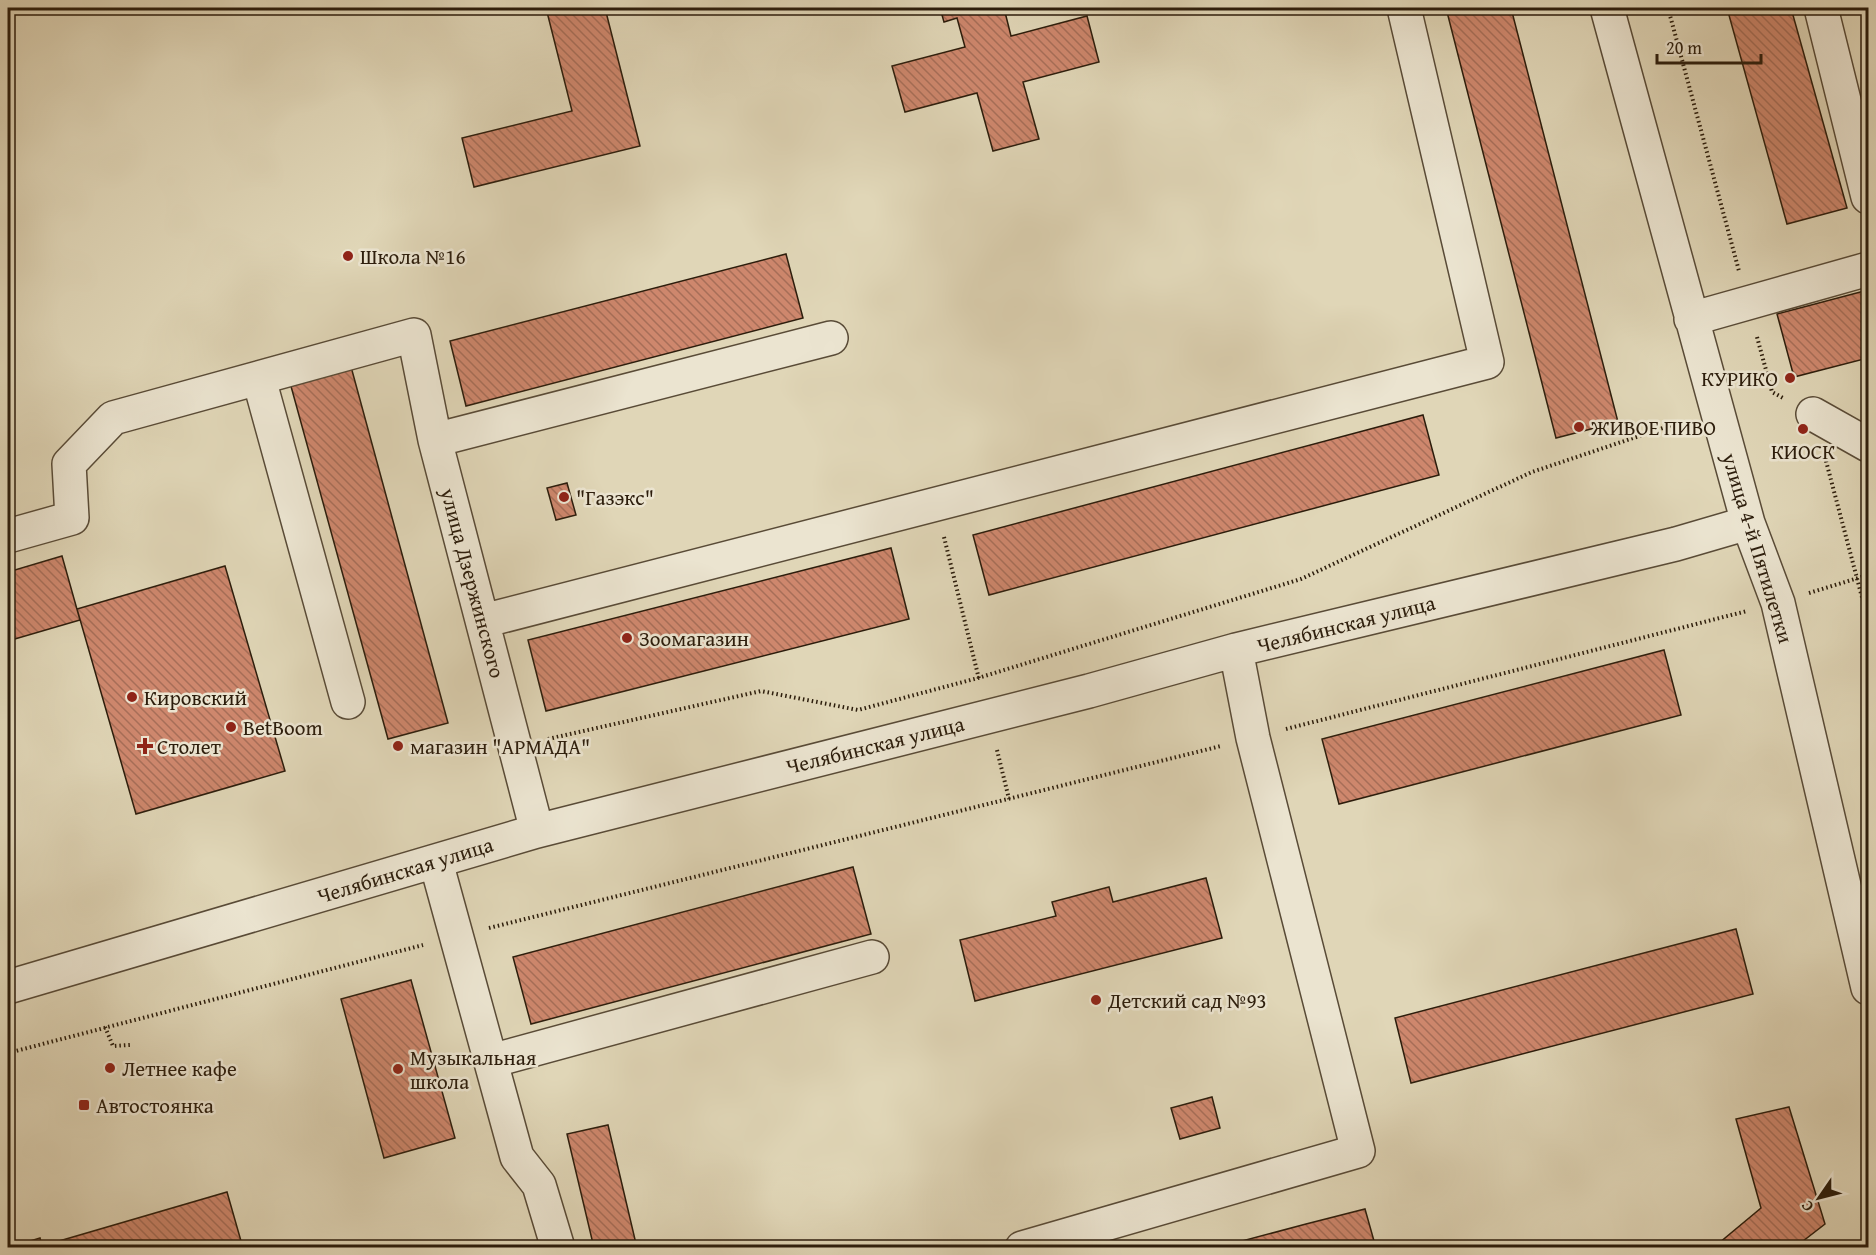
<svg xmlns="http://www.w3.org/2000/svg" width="1876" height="1255" viewBox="0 0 1876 1255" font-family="'Gentium Book Plus',serif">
<defs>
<pattern id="building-back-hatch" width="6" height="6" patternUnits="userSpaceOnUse" patternTransform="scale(1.5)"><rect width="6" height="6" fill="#ce876d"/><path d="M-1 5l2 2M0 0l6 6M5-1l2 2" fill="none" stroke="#a76e58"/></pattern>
</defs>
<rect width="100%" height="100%" fill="#e0d6b7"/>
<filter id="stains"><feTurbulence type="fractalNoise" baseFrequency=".00333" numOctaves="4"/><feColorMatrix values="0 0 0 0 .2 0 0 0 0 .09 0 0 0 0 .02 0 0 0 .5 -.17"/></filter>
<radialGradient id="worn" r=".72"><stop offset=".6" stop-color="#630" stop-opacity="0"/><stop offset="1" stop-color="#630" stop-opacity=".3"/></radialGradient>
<path fill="url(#building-back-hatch)" stroke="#2c1d0c" stroke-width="1.5" d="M546,8H605L640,146L474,187L462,138L572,111Z
M940,8H1004L1011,36L1087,16L1099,62L1023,82L1039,139L993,151L977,93L905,112L892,66L965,47L957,18L944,22Z
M1446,8H1511L1618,422L1556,438Z
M1727,8H1791L1847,208L1787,224Z
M786,254L803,318L466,406L450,341Z
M1868,290V358L1794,377L1777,314Z
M350,363L448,723L388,739L289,379Z
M1423,415L1439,475L989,595L973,535Z
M567,483L576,515L556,520L547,488Z
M891,548L909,619L546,711L528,640Z
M62,556L80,620L8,641V572Z
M225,566L285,771L136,814L77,609Z
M1664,650L1681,715L1339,804L1322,739Z
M853,867L871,934L531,1024L513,957Z
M1206,878L1222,938L975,1001L960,940L1056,916L1052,902L1109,887L1113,902Z
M1736,929L1753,994L1411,1083L1395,1018Z
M411,980L455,1138L384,1158L341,999Z
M1212,1097L1220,1128L1180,1139L1171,1108Z
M1789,1107L1825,1224L1794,1248H1713L1761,1208L1736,1119Z
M608,1125L637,1248H594L567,1134Z
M227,1192L243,1248H8L40,1238L42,1246Z
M1365,1209L1376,1248H1216L1306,1224Z"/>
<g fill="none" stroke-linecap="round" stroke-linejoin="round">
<defs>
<path id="minor" d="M1607,8L1748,523L1778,603L1868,988
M1821,8L1868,197
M1691,319L1868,269
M259,379L348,702
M1813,414L1868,445
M435,440L831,338
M8,536L72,518L69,464L113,418L414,335L435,440L537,831
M483,621L1487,362L1404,8
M436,862L517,1157L539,1185L558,1248
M8,987L537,831L1089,691L1236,650L1676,544L1748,523
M491,1061L872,957
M1022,1248L1358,1151L1253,738L1236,650"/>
</defs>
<use href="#minor" stroke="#594b37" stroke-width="36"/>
<path stroke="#2c1d0c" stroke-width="4" stroke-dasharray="1.5 3" stroke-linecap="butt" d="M1668,8L1739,271
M1757,337L1772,392L1783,398
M1826,461L1868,620
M944,537L979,679
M1809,593L1868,575
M1286,729L1747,611
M548,739L761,691L858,710L978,678L1301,579L1532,472L1672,425
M997,750L1009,799
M489,928L1221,746
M105,1027L113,1046L130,1045
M8,1053L423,945"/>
<use href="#minor" stroke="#ebe4d0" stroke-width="33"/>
</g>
<g fill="#8f2418" stroke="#ebe4d0" stroke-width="2">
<circle cx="348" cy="256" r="6"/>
<circle cx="1790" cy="378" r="6"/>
<circle cx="1579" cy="427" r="6"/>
<circle cx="1803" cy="429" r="6"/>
<circle cx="564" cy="497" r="6"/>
<circle cx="627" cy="638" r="6"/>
<circle cx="132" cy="697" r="6"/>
<circle cx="231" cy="727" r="6"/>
<path d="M142 737h6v6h6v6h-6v6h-6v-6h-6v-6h6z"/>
<circle cx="398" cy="746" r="6"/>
<circle cx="1096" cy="1000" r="6"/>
<circle cx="110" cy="1068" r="6"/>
<circle cx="398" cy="1069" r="6"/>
<rect x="78" y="1099" width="12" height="12" rx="3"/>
</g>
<g text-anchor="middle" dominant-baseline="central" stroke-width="5" stroke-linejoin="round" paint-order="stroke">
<g font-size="21" fill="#2c1d0c" stroke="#ebe4d0" text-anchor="start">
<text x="360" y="256">Школа №16</text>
<text x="1778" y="378" text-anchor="end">КУРИКО</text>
<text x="1591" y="427">ЖИВОЕ ПИВО</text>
<text x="1803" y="451" text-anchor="middle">КИОСК</text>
<text x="576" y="497">"Газэкс"</text>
<text x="639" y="638">Зоомагазин</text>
<text x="144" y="697">Кировский</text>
<text x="243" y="727">BetBoom</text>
<text x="157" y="746">Столет</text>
<text x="410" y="746">магазин "АРМАДА"</text>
<text x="1108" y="1000">Детский сад №93</text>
<text x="410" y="1057">Музыкальная<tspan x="410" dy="24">школа</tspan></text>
<text x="122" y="1068">Летнее кафе</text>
<text x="96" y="1105">Автостоянка</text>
</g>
<g font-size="21" fill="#2c1d0c" stroke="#ebe4d0">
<text transform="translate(1758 548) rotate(73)">улица 4-й Пятилетки</text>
<text transform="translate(473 583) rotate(75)">улица Дзержинского</text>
<text transform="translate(1346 624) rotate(-14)">Челябинская улица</text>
<text transform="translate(875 745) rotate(-14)">Челябинская улица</text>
<text transform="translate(405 870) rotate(-17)">Челябинская улица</text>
</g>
</g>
<rect width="1876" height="1255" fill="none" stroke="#e0d6b7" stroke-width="30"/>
<rect x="9" y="9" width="1858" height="1237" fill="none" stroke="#2c1d0c" stroke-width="3"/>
<rect x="15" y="15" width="1846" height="1225" fill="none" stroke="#2c1d0c" stroke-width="1.5"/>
<g transform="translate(1819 1198) rotate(235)" stroke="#ebe4d0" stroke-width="4.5" paint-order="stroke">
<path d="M0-4.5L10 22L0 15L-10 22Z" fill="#2c1d0c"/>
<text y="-9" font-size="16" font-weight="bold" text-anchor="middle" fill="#2c1d0c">С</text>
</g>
<path d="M1657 54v9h104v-9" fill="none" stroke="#2c1d0c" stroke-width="3"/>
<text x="1666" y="54" font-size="18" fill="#2c1d0c" stroke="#ebe4d0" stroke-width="4.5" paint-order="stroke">20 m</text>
<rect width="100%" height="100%" filter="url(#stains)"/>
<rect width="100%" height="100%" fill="url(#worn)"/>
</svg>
